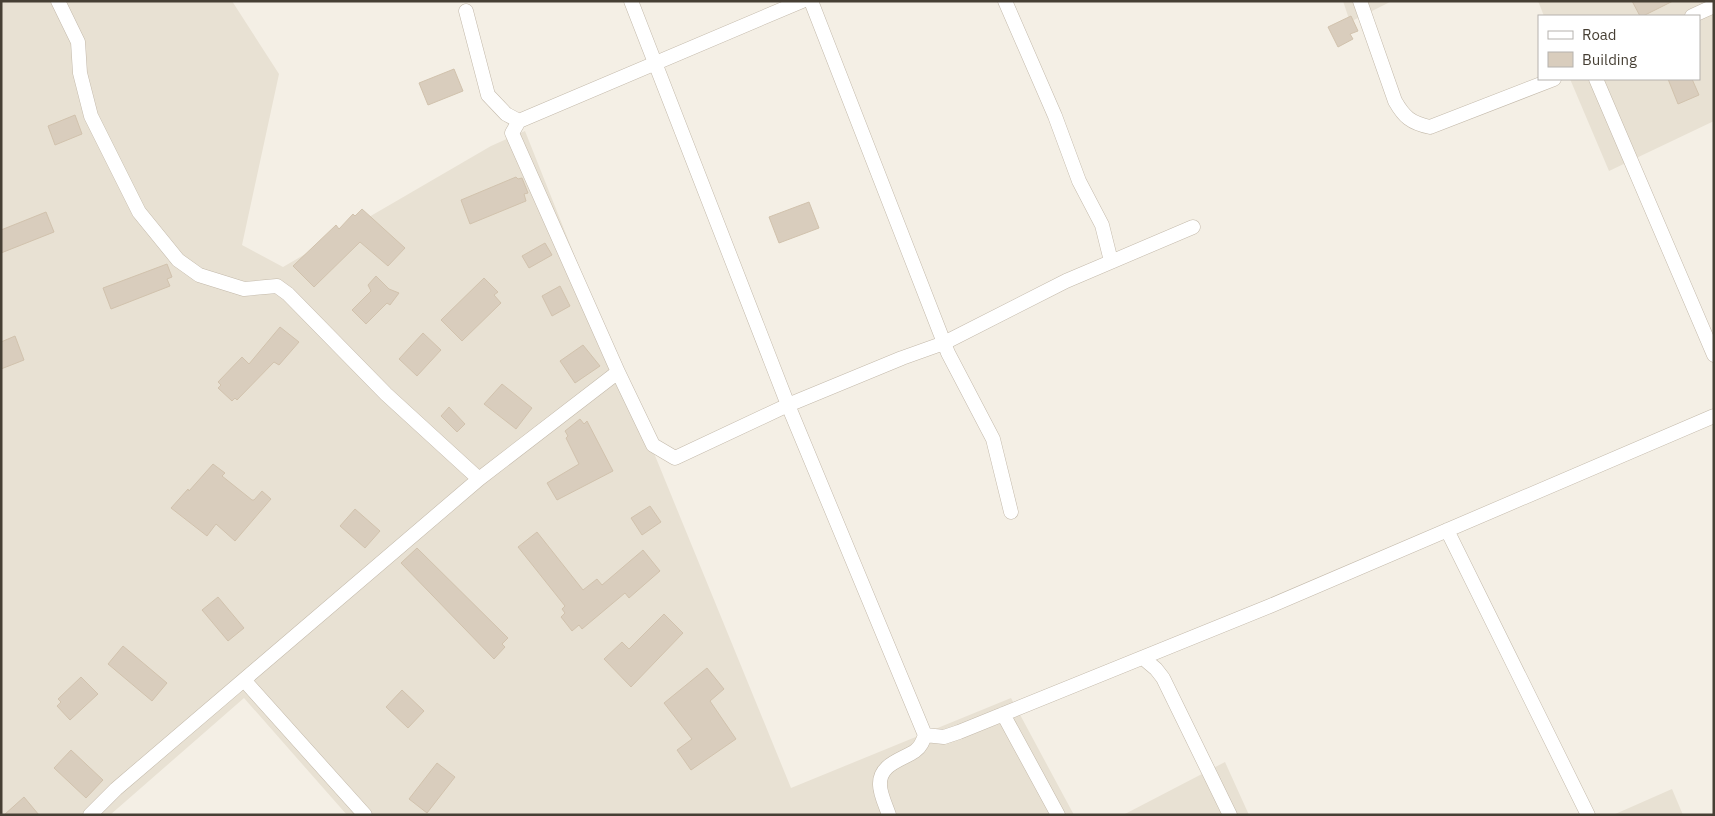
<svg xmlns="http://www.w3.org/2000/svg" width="1715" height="816" viewBox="0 0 1715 816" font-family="'IBM Plex Sans',sans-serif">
<rect width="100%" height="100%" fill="#f4efe5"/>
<path fill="#e8e1d3" d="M1,1H232L279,74L242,245L283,267L491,146L525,131L620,370L791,788L1011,698L1074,815H347L244,698L110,815H1Z
M1343,1H1392L1350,22Z
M1538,1H1714V121L1609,171L1570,79H1699V16H1544Z
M1225,762L1249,815H1123Z
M1672,789L1683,815H1613Z"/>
<path fill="#d9cdbd" stroke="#d1c2ad" d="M1632,1H1673L1643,16H1640Z
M1351,16L1358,31L1350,34L1353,39L1338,47L1328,27Z
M454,69L463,91L428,105L419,83Z
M1668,79H1692L1699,95L1678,104Z
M75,115L82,134L55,145L48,126Z
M516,177L518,179L522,178L528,193L524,194L526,201L470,224L461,200Z
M809,202L819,228L779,243L769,217Z
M362,209L405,248L388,266L360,242L314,287L293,266L336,225L339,229L353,214L355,216Z
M46,212L54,232L1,253V230Z
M545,243L552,255L529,268L522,256Z
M167,264L172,277L167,279L170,286L111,309L103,288Z
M376,276L389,289L399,293L390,305L387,303L366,324L352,310L371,291L368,285Z
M484,278L498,292L494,295L501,303L462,341L441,320Z
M560,286L570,306L552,316L542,296Z
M280,327L299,342L279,365L274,362L237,400L235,398L232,401L218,388L221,385L218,382L242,357L249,364Z
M423,333L441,350L417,376L399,359Z
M15,336L24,360L1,369V342Z
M583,345L600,366L575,383L560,361Z
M502,384L532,408L516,429L484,404Z
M449,407L465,424L457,432L441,416Z
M580,419L584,424L587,421L613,471L557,500L547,483L579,464L566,438L568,436L565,431Z
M213,464L225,473L222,476L252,500H254L262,491L271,499L235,541L216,524L207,536L171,508L188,489L189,491Z
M650,506L661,522L642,535L631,518Z
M355,509L380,531L365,548L340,526Z
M537,532L583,590L597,579L602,585L643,550L660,571L629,598L625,593L582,629L579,625L572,631L561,617L565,613L562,609L565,606L518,547Z
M417,548L508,638L502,644L505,647L494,659L401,563Z
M218,597L244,628L228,641L202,610Z
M664,614L683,633L631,687L604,659L622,642L629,649Z
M123,646L167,683L152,701L108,664Z
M707,668L724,689L710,701L736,739L691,770L677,750L692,739L664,703Z
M81,677L98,694L70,720L57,706L61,702L58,699Z
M402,690L424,711L408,728L386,707Z
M71,750L103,780L86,798L54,768Z
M437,763L455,777L427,813L409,799Z
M24,797L39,815H4Z"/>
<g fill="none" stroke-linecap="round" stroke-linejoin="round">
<defs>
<path id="minor" d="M58,1L78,42L80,73L91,116L139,212L178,260L199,275L244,289L277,286L288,294L386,394L479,479
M631,1L788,405L925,735C923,741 921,747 915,751C902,760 879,764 880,785C880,794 886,806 889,815
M811,1L948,353L993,439L1011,512
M1005,1L1055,116L1079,181L1102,225L1111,261
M1360,1L1395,101C1404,117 1411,123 1430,127L1554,79
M466,11L488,95L506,114L519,121
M1692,16L1714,6
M1596,79L1714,355
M618,372L512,133L519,121L802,1
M1447,530L1588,815
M1143,658L1156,669L1163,678L1230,815
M244,680L365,815
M1003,714L1058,815
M925,735L944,737L959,732L1270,606L1714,416
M90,815L116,789L479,479L618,372L653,445L675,458L788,405L902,358L944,343L1066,281L1193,227"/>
</defs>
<use href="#minor" stroke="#c3b9aa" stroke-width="15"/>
<use href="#minor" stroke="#fff" stroke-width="14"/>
</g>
<rect width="1715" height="816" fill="none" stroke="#463f34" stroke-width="5"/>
<rect x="1538" y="15" width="162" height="65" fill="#ffffff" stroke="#b5b2ae"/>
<rect x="1548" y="31" width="25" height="8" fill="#ffffff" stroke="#b5b2ae"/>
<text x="1582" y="40" font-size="15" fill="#463f34">Road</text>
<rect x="1548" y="52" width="25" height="15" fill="#d9cdbd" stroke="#b5b2ae"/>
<text x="1582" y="65" font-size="15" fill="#463f34">Building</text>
</svg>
